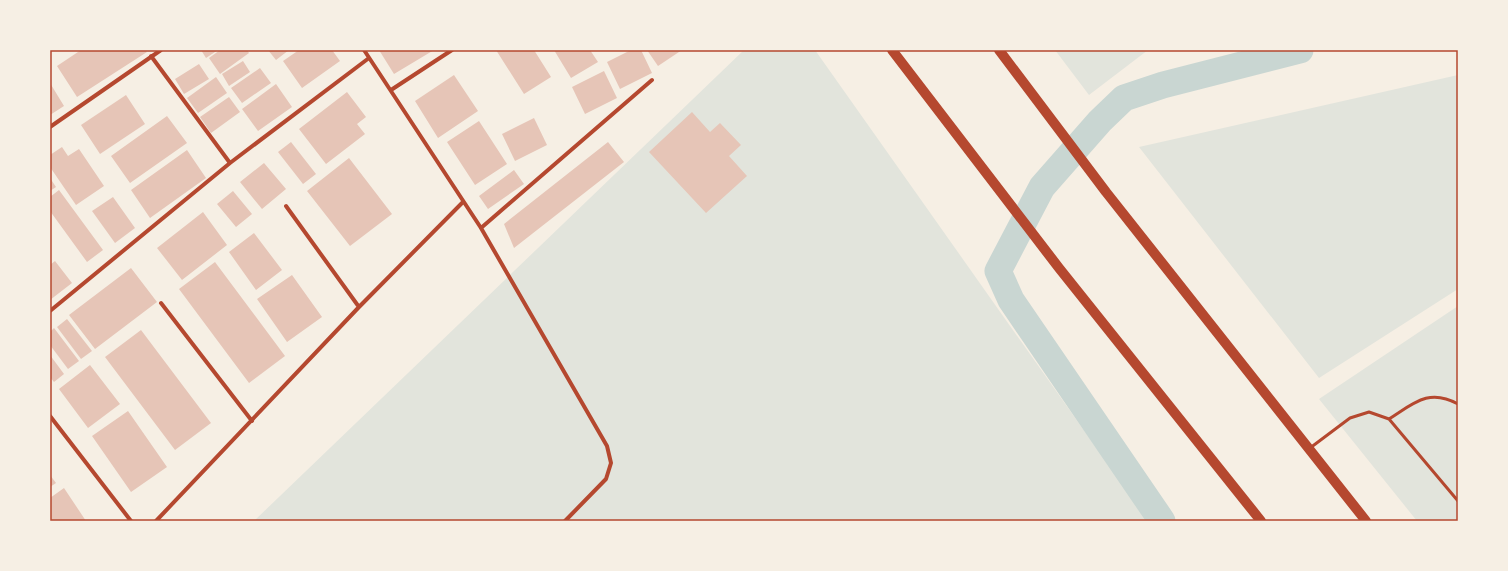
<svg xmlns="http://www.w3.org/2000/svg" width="1508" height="571" viewBox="0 0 1508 571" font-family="'Roboto Serif',serif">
<rect width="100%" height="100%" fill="#f6efe4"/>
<path fill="#e2e4dc" d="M744,50H815L1148,521H254Z
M1055,50H1148L1089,95Z
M1458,75V289L1319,378L1139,147Z
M1458,306V521H1417L1319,399Z"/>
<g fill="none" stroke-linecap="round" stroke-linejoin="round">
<path stroke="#c9d6d2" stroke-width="27" d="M1162,521L1011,300L998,271L1042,187L1100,121L1124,98L1163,85L1300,50"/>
</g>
<path fill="#e6c5b7" d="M81,50H145L147,52L77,97L57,66Z
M201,50H218L206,58Z
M220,50H247L249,53L220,74L209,58Z
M268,50H289L276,60Z
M299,50H332L340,61L302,88L283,61Z
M379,50H434L394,74Z
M496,50H534L551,77L524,94Z
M554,50H590L598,62L571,78Z
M631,50H641L652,73L620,89L607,62Z
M647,50H682L658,66Z
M243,61L250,72L229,86L222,74Z
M199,64L209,79L184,94L175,79Z
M260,68L271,83L242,103L231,88Z
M604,71L617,98L585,114L572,87Z
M454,75L478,111L438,138L415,101Z
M216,77L227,93L198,113L187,98Z
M50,83L64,106L50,115Z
M276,84L292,107L258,131L242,109Z
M347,92L366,117L357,124L365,134L326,164L299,129Z
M126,95L145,124L100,154L81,125Z
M229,97L240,112L211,133L200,117Z
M692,112L710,132L720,123L741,145L729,156L747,176L706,213L649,152Z
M167,116L187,143L130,183L111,156Z
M534,118L547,145L515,161L502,134Z
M479,121L507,164L475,185L447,142Z
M291,142L316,174L303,184L278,152Z
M608,142L624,162L514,248L504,224Z
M62,147L68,156L79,149L104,186L76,205L50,167V155Z
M187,150L206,178L150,218L131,190Z
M349,158L392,214L350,246L307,191Z
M264,163L286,189L262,209L240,182Z
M514,170L524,184L488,209L479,196Z
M50,178L56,187L50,191Z
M59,190L103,250L87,262L50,211V197Z
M233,191L252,214L236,227L217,204Z
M113,197L135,228L115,243L92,211Z
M203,212L227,245L182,280L157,248Z
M254,233L282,270L256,290L229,252Z
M55,261L72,283L50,300V265Z
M215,262L285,356L249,383L179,289Z
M131,268L157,302L95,349L69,315Z
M292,275L322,317L287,342L257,299Z
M67,319L92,351L81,359L57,327Z
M54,328L79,361L68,369L50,345V332Z
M141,330L211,423L175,450L105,357Z
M50,355L64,374L54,382L50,377Z
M90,365L120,404L88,428L59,389Z
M128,411L167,467L131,492L92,436Z
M50,475L56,483L50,487Z
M64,488L86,521H50V498Z"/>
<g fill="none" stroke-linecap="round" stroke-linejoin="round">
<path stroke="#b5482f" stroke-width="3" d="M1389,419C1414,403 1429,388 1458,404
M1310,448L1350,418L1369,412L1389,419L1458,501"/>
<path stroke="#b5482f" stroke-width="4" d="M364,50L481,228L607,446L611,463L606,479L565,521
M151,56L230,163
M391,90L452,50
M50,127L161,50
M286,206L359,307
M481,228L652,80
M161,303L252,421
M50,311L230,163L369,58
M50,416L131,521
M156,521L359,307L463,202"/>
<path stroke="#b5482f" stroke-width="10" d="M892,50L1059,268L1261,521
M999,50L1106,192L1366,521"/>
</g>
<rect width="1508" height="571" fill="none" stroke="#f6efe4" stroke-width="102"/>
<rect x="51" y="51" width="1406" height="469" fill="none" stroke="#b5482f" stroke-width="1.5"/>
</svg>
